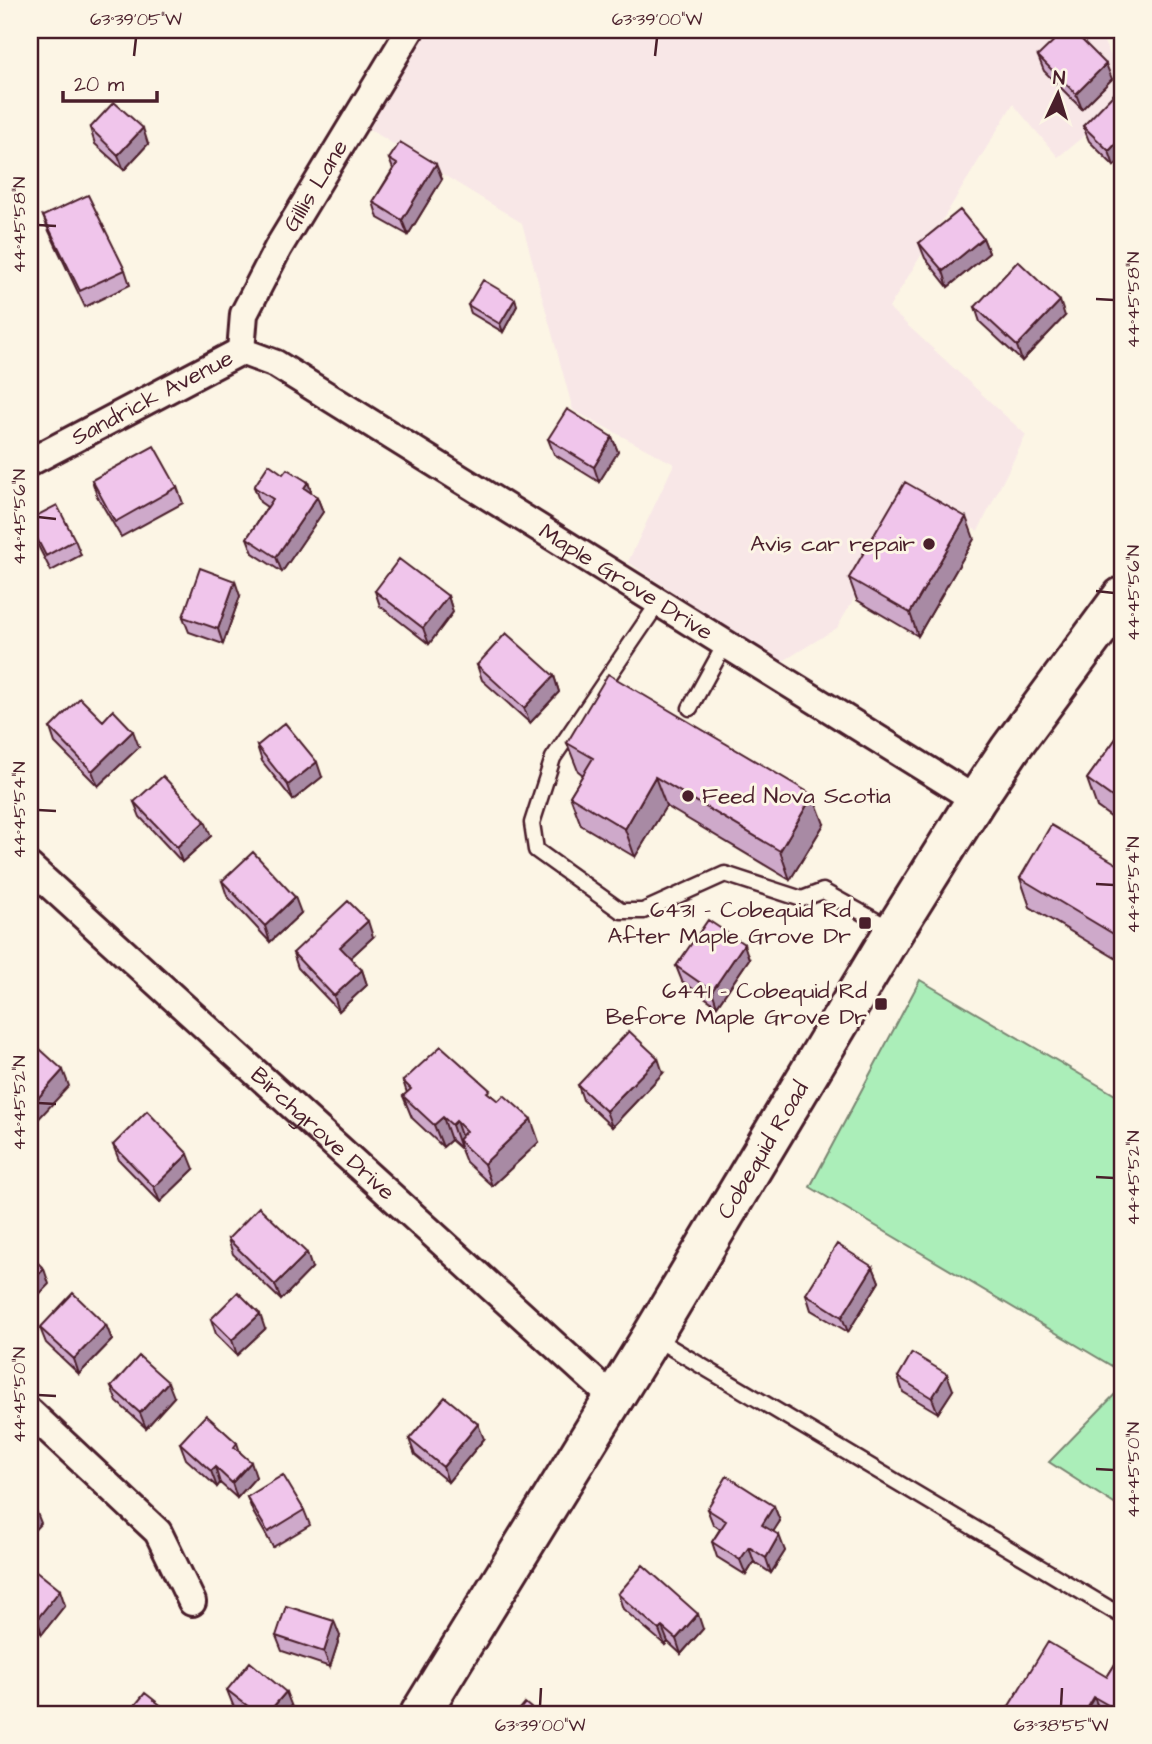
<svg xmlns="http://www.w3.org/2000/svg" width="1152" height="1744" viewBox="0 0 1152 1744" font-family="'Architects Daughter',sans-serif">
<rect width="100%" height="100%" fill="#fcf5e5"/>
<filter id="ink" filterUnits="userSpaceOnUse"><feTurbulence type="fractalNoise" baseFrequency=".0143" numOctaves="2"/><feDisplacementMap in="SourceGraphic" scale="14" xChannelSelector="R" yChannelSelector="G"/><feConvolveMatrix kernelMatrix="1 2 1 2 8 2 1 2 1" color-interpolation-filters="sRGB"/></filter>
<g filter="url(#ink)">
<path fill="#f8e7e7" d="M414,30H1098L1122,79V105L1058,157L1013,104L889,308L1026,435L978,531L912,498L837,628L780,663L628,562L674,464L573,410L522,223L356,121Z"/>
<path fill="#abeeb9" stroke="#7a8672" stroke-width="2" d="M920,980L1122,1099V1372L810,1187Z
M1122,1387V1509L1049,1462Z"/>
<g fill="none" stroke-linecap="round" stroke-linejoin="round">
<defs>
<path id="service" d="M659,602L553,758L532,823L536,850L621,911H643L725,874L802,899L823,891L893,930
M690,708L725,644
M653,1337L1122,1616"/>
<g id="minor">
<path id="s1" d="M241,351L244,314L278,248L410,30"/>
<path id="s2" d="M30,462L241,351L276,364L976,800"/>
<path id="s3" d="M30,867L614,1399"/>
<path d="M30,1412L158,1532L192,1602"/>
</g>
<g id="secondary">
<path id="s4" d="M420,1714L652,1336L894,931L976,800L1010,749L1122,597"/>
</g>
</defs>
<use href="#service" stroke="#4a1f2b" stroke-width="19"/>
<use href="#minor" stroke="#4a1f2b" stroke-width="32"/>
<use href="#secondary" stroke="#4a1f2b" stroke-width="44"/>
<use href="#service" stroke="#fcf5e5" stroke-width="14"/>
<use href="#minor" stroke="#fcf5e5" stroke-width="26"/>
<use href="#secondary" stroke="#fcf5e5" stroke-width="38"/>
</g>
<path fill="#cea9ca" stroke="#4a1f2b" stroke-width="2" d="M1038,56L1112,79L1082,109L1044,71Z
M1122,101V158L1114,166L1089,141L1083,126Z
M90,128L148,144L124,170L95,144Z
M389,159L442,179L408,235L378,218L373,202L393,169Z
M43,216L125,270L130,285L85,307L49,231Z
M983,238L989,253L948,287L925,258L919,243Z
M515,299L517,306L503,332L471,313L468,305Z
M975,307L1065,316L1022,361L980,322Z
M612,437L618,452L599,482L554,454L548,439Z
M283,474L308,482L311,493L317,497L323,512L282,572L253,553L247,538L267,507L260,502L254,487Z
M92,480L177,487L183,503L121,537L97,496Z
M30,519L75,540L81,555L51,571L33,536L30,527Z
M974,539L918,636L857,600L849,578Z
M375,591L448,596L453,612L429,644L380,606Z
M240,596L223,644L189,632L183,617Z
M477,665L554,676L559,692L530,723L482,680Z
M103,721L139,747L98,786L55,743L50,728Z
M1122,730V825L1097,807L1087,779Z
M567,743L824,824L790,880L666,806L635,857L581,825L570,796L583,775L578,771Z
M257,746L322,777L293,800L262,761Z
M134,802L211,836L182,862L140,817Z
M1122,867V962L1030,907L1020,878Z
M222,881L301,913L270,942L227,896Z
M373,937L350,958L362,970L367,985L339,1011L298,968L293,953Z
M749,959L717,1006L682,981L676,966Z
M663,1073L612,1127L583,1100L578,1085Z
M403,1081L492,1096L539,1142L492,1186L466,1162L460,1147V1148L451,1140L443,1147L412,1118L403,1096L407,1093Z
M113,1145L194,1169L160,1202L119,1160Z
M228,1239L312,1268L281,1300L233,1254Z
M873,1267L879,1282L848,1332L811,1310L806,1294Z
M211,1319L265,1329L237,1355L216,1334Z
M106,1325L112,1340L79,1374L46,1343L40,1328Z
M898,1377L953,1390L938,1413L903,1392Z
M111,1387L174,1397L146,1428L117,1402Z
M409,1439H484L448,1482L415,1455Z
M180,1443H237L240,1452L256,1477L237,1498L220,1483L217,1487L186,1459Z
M247,1497L304,1510L310,1525L273,1547L253,1512Z
M774,1506L780,1521L773,1531L785,1551L771,1573L754,1562L746,1575L717,1557L712,1542L720,1529L713,1524L707,1509Z
M30,1566L65,1605L42,1634L30,1624Z
M618,1594L703,1629L681,1654L668,1642L665,1645L623,1609Z
M276,1636H340L330,1667L282,1651Z
M1122,1653V1714H1004L1107,1677Z
M227,1690L292,1707L286,1714H245L233,1705Z"/>
<path fill="#a88aa4" stroke="#4a1f2b" stroke-width="2" d="M1106,64L1112,79L1082,109L1076,94Z
M143,128L148,144L124,170L118,155Z
M1122,137V158L1114,166L1109,151Z
M436,164L442,179L408,235L402,220Z
M983,238L989,253L948,287L943,271Z
M515,299L517,306L503,332L500,324Z
M1060,301L1065,316L1022,361L1017,346Z
M612,437L618,452L599,482L594,467Z
M308,482L313,497L304,488Z
M317,497L323,512L282,572L276,557Z
M966,517L974,539L918,636L910,613Z
M235,581L240,596L223,644L218,629Z
M448,596L453,612L429,644L423,628Z
M554,676L559,692L530,723L524,708Z
M133,731L139,747L98,786L92,771Z
M317,762L322,777L293,800L288,785Z
M655,777L666,806L635,857L625,829Z
M813,795L824,824L790,880L780,851Z
M205,821L211,836L182,862L177,847Z
M295,897L301,913L270,942L265,926Z
M368,921L373,937L346,962L340,947Z
M744,944L749,959L717,1006L712,991Z
M362,970L367,985L339,1011L334,996Z
M658,1058L663,1073L612,1127L606,1111Z
M63,1070L69,1086L31,1127L30,1124V1107Z
M443,1117L451,1140L443,1147L434,1125Z
M531,1119L539,1142L492,1186L484,1164Z
M456,1121L464,1144L458,1140L460,1147V1148L452,1125Z
M188,1154L194,1169L160,1202L154,1187Z
M307,1253L312,1268L281,1300L275,1285Z
M873,1267L879,1282L848,1332L842,1317Z
M44,1269L49,1284L30,1304V1283Z
M260,1314L265,1329L237,1355L232,1340Z
M106,1325L112,1340L79,1374L74,1359Z
M947,1374L953,1390L938,1413L932,1398Z
M168,1382L174,1397L146,1428L140,1413Z
M478,1424L484,1439L448,1482L443,1467Z
M251,1462L256,1477L237,1498L232,1483Z
M215,1467L220,1483L217,1487L211,1471Z
M774,1506L780,1521L768,1540L762,1525Z
M35,1508L41,1523L30,1535V1514Z
M779,1535L785,1551L771,1573L766,1558Z
M749,1547L754,1562L746,1575L740,1560Z
M60,1590L65,1605L42,1634L37,1619Z
M698,1614L703,1629L681,1654L676,1639Z
M334,1621L340,1636L330,1667L324,1652Z
M662,1627L668,1642L665,1645L659,1630Z
M286,1692L292,1707L286,1714H267Z
M1094,1697L1101,1714H1084Z"/>
<path fill="#f0c5eb" stroke="#4a1f2b" stroke-width="2" d="M1065,30H1072L1106,64L1076,94L1038,56Z
M1114,94L1122,101V137L1109,151L1083,126Z
M114,102L143,128L118,155L90,128Z
M400,142L436,164L402,220L373,202L397,164L389,159Z
M88,195L125,270L80,291L43,216Z
M960,210L983,238L943,271L919,243Z
M1018,261L1060,301L1017,346L975,307Z
M483,280L515,299L500,324L468,305Z
M567,409L612,437L594,467L548,439Z
M154,446L177,487L115,522L92,480Z
M269,464L283,474L287,469L308,482L304,488L317,497L276,557L247,538L273,499L254,487Z
M905,482L966,517L910,613L849,578Z
M57,505L75,540L46,556L30,525V519Z
M399,559L448,596L423,628L375,591Z
M200,568L235,581L218,629L183,617Z
M506,633L554,676L524,708L477,665Z
M608,674L813,795L780,851L655,777L625,829L570,796L593,758L567,743Z
M80,698L103,721L113,710L133,731L92,771L50,728Z
M285,723L317,762L288,785L257,746Z
M1122,730V804L1087,779Z
M163,776L205,821L177,847L134,802Z
M1051,825L1122,867V939L1020,878Z
M253,852L295,897L265,926L222,881Z
M348,901L368,921L340,947L362,970L334,996L293,953Z
M708,920L744,944L712,991L676,966Z
M629,1031L658,1058L606,1111L578,1085Z
M30,1040L63,1070L30,1107Z
M441,1046L490,1090L487,1092L498,1101L504,1095L531,1119L484,1164L458,1140L466,1131L456,1121L452,1125L443,1117L434,1125L403,1096L411,1089L403,1081Z
M147,1111L188,1154L154,1187L113,1145Z
M259,1207L307,1253L275,1285L228,1239Z
M837,1244L873,1267L842,1317L806,1294Z
M30,1255L44,1269L30,1283Z
M238,1292L260,1314L232,1340L211,1319Z
M73,1293L106,1325L74,1359L40,1328Z
M912,1353L947,1374L932,1398L898,1377Z
M139,1356L168,1382L140,1413L111,1387Z
M445,1397L478,1424L443,1467L409,1439Z
M206,1415L237,1443L234,1447L251,1462L232,1483L215,1467L211,1471L180,1443Z
M283,1475L304,1510L268,1532L247,1497Z
M727,1476L774,1506L762,1525L779,1535L766,1558L749,1547L740,1560L712,1542L726,1521L707,1509Z
M30,1503L35,1508L30,1514Z
M643,1565L698,1614L676,1639L662,1627L659,1630L618,1594Z
M30,1566L60,1590L37,1619L30,1613Z
M286,1606L334,1621L324,1652L276,1636Z
M1048,1642L1107,1677L1122,1653V1713L1094,1697L1084,1714H1004Z
M250,1662L286,1692L267,1714H258L227,1690Z
M145,1693L172,1714H128Z
M525,1703L538,1714H516Z"/>
</g>
<path fill="none" stroke="#4a1f2b" stroke-width="2.5" d="M134,56L136,38M655,56L657,38M38,225L56,226M1096,299L1114,300M38,517L56,519M1096,591L1114,593M38,810L56,811M1096,884L1114,885M38,1103L56,1104M1096,1177L1114,1178M38,1395L56,1396M1096,1469L1114,1470M540,1706L541,1688M1061,1706L1062,1688"/>
<g fill="#4a1f2b" stroke="#fcf5e5" stroke-width="2.5">
<circle cx="929" cy="544" r="7"/>
<circle cx="688" cy="796" r="7"/>
<rect x="858" y="916" width="14" height="14" rx="3.5"/>
<rect x="874" y="997" width="14" height="14" rx="3.5"/>
</g>
<g text-anchor="middle" dominant-baseline="central" stroke-width="6" stroke-linejoin="round" paint-order="stroke">
<g font-size="23" fill="#4a1f2b" stroke="#fcf5e5">
<text stroke="none"><textPath href="#s1" startOffset="184">Gillis Lane</textPath></text>
<text stroke="none"><textPath href="#s2" startOffset="138">Sandrick Avenue</textPath></text>
<text stroke="none"><textPath href="#s2" startOffset="688">Maple Grove Drive</textPath></text>
<text stroke="none"><textPath href="#s3" startOffset="396">Birchgrove Drive</textPath></text>
<text stroke="none"><textPath href="#s4" startOffset="660">Cobequid Road</textPath></text>
</g>
<g font-size="23" fill="#4a1f2b" stroke="#fcf5e5" text-anchor="end">
<text x="915" y="544">Avis car repair</text>
<text x="702" y="796" text-anchor="start">Feed Nova Scotia</text>
<text x="851" y="910">6431 - Cobequid Rd<tspan x="851" dy="26">After Maple Grove Dr</tspan></text>
<text x="867" y="991">6441 - Cobequid Rd<tspan x="867" dy="26">Before Maple Grove Dr</tspan></text>
</g>
</g>
<rect width="1152" height="1744" fill="none" stroke="#fcf5e5" stroke-width="77"/>
<g transform="translate(1058 94) rotate(4)" stroke="#fcf5e5" stroke-width="5" paint-order="stroke">
<path d="M0-5L12 26L0 18L-12 26Z" fill="#4a1f2b"/>
<text y="-10" font-size="19" font-weight="bold" text-anchor="middle" fill="#4a1f2b">N</text>
</g>
<path d="M63 91v10h94v-10" fill="none" stroke="#4a1f2b" stroke-width="3.5"/>
<text x="74" y="91" font-size="21" fill="#4a1f2b" stroke="#fcf5e5" stroke-width="5" paint-order="stroke">20 m</text>
<rect x="38" y="38" width="1076" height="1668" fill="none" stroke="#4a1f2b" stroke-width="2.5"/>
<g font-size="18" text-anchor="middle" fill="#4a1f2b">
<text x="136" y="25">63°39'05"W</text>
<text x="657" y="25">63°39'00"W</text>
<text transform="translate(19 225) rotate(-90)" y="6">44°45'58"N</text>
<text transform="translate(1133 300) rotate(-90)" y="6">44°45'58"N</text>
<text transform="translate(19 517) rotate(-90)" y="6">44°45'56"N</text>
<text transform="translate(1133 593) rotate(-90)" y="6">44°45'56"N</text>
<text transform="translate(19 810) rotate(-90)" y="6">44°45'54"N</text>
<text transform="translate(1133 885) rotate(-90)" y="6">44°45'54"N</text>
<text transform="translate(19 1103) rotate(-90)" y="6">44°45'52"N</text>
<text transform="translate(1133 1178) rotate(-90)" y="6">44°45'52"N</text>
<text transform="translate(19 1395) rotate(-90)" y="6">44°45'50"N</text>
<text transform="translate(1133 1470) rotate(-90)" y="6">44°45'50"N</text>
<text x="540" y="1731">63°39'00"W</text>
<text x="1061" y="1731">63°38'55"W</text>
</g>
</svg>
